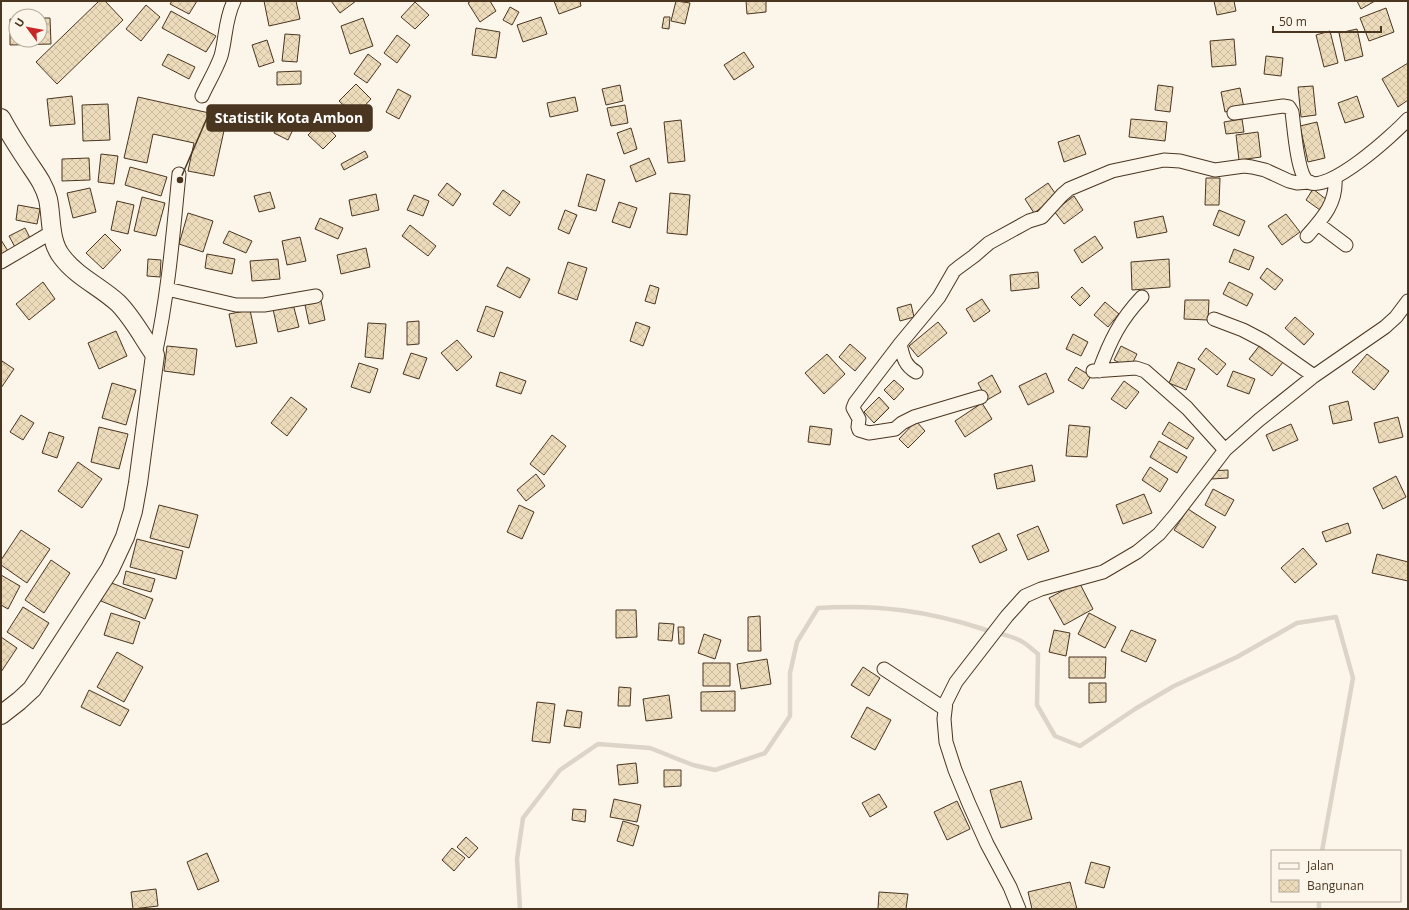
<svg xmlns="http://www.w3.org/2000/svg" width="1409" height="910" viewBox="0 0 1409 910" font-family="'Open Sans',sans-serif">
<defs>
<pattern id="building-cross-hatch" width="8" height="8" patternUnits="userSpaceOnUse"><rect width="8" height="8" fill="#ecdcbc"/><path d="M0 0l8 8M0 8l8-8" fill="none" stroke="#ccbda1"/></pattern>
</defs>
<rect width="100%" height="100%" fill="#fbf6e9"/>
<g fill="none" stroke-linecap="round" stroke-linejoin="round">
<path stroke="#dcd4c6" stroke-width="4.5" d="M520,909L517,859L523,818L560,770L598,744L650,748L693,765L715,770L765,753L790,716V673L797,642L818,608C877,604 928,611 983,629C996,633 1010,635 1021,641C1027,644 1033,650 1038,654L1037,705L1055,736L1080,746L1135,709L1174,686L1237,657L1297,623L1336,617L1353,678L1322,851
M1319,909V901"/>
</g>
<path fill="url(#building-cross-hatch)" stroke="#4a3520" d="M99,1H105L123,20L57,84L36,62Z
M172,1H197L189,14L170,4Z
M264,1H296L300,19L269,26Z
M331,1H356L340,13Z
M471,1H490L496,11L480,22L468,3Z
M554,1H580L581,6L559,14Z
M676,1L690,3L685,24L671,21Z
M746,1H766V12L747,14Z
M1214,1H1234L1236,11L1217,15Z
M1357,1H1375L1361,9Z
M415,2L429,15L415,29L401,17Z
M146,5L160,17L141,41L126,29Z
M510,7L519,12L512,25L503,20Z
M1386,8L1394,32L1369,41L1360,18Z
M171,11L216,36L206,52L162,28Z
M541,17L547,34L523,42L517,25Z
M664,17H670L669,29L662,28Z
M40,18H50L51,44L10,45V19H16V40H40Z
M363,18L373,46L350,54L341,26Z
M476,28L500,32L496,58L472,55Z
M1357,29L1363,56L1345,61L1339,33Z
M1330,31L1338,63L1324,67L1316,35Z
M285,34L300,35L297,62L282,61Z
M397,35L410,45L397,63L384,53Z
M1234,39L1236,65L1212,67L1210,41Z
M267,40L274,62L259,67L252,45Z
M744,52L754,67L734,80L724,65Z
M168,54L195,67L189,79L162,65Z
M368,54L381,64L367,83L354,74Z
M1266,56L1283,58L1281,76L1264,74Z
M1408,63V100L1398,107L1382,79Z
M301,71V84L277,85V72Z
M356,84L371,99L355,116L339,101Z
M620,85L623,101L606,105L602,89Z
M1158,85L1173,87L1170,112L1155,110Z
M1313,86L1316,115L1301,117L1298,87Z
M1240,88L1244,108L1225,112L1221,92Z
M398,89L411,96L399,119L386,112Z
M72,96L75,124L50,126L47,99Z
M1357,96L1364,117L1345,123L1338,103Z
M138,97L227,117L214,176L188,171L194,143L153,134L147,163L124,158Z
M575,97L578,111L550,117L547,103Z
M108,104L110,140L83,141L82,105Z
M625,105L628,123L611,126L607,108Z
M285,109L300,115L288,140L274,133Z
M1131,119L1167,122L1165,141L1129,137Z
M1242,119L1244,132L1226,134L1224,122Z
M681,120L685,161L668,163L664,122Z
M322,121L336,136L323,149L308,135Z
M1317,122L1325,158L1308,162L1300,126Z
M631,128L637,149L624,154L617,133Z
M1258,132L1261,157L1239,160L1236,135Z
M1079,135L1086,154L1064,162L1058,142Z
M365,151L368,157L344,170L341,164Z
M101,154L118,156L114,184L98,182Z
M89,158L90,180L62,181V159Z
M649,158L656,174L636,182L630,166Z
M130,167L167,177L161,196L125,185Z
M587,174L605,180L596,211L578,206Z
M1206,178H1220L1219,205H1205Z
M447,183L461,194L453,206L438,195Z
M1048,183L1057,196L1034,213L1025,199Z
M90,188L96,212L73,218L67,193Z
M1313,189L1327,200L1320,210L1306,200Z
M503,190L520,202L510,216L493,204Z
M270,192L275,208L259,212L254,196Z
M670,193L690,195L687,235L667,233Z
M376,194L379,210L352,216L349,200Z
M414,195L429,201L423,216L407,210Z
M1074,196L1083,210L1064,224L1054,211Z
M142,197L165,203L156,236L134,231Z
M117,201L134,205L128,234L111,230Z
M619,202L637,208L630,228L612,222Z
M18,205L40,209L37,224L16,220Z
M565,210L577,215L569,234L558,229Z
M1219,210L1245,221L1239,236L1213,225Z
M188,213L213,221L203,252L179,244Z
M1286,214L1300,232L1282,245L1268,226Z
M1163,216L1167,232L1137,238L1134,222Z
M320,218L343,228L338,239L315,229Z
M410,225L436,246L428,256L402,236Z
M25,228L32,242L16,249L9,236Z
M229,231L252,241L246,253L223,243Z
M105,234L121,250L103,269L86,253Z
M1095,236L1103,248L1082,263L1074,250Z
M300,237L306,261L287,265L282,241Z
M1,240L8,251L1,255Z
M366,248L370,267L341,274L337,255Z
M1234,249L1254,257L1249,270L1229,262Z
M207,254L235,259L232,274L205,268Z
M148,259L161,260L160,277L147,276Z
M278,259L280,279L252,281L250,261Z
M1169,259L1170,287L1132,290L1131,262Z
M568,262L587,268L577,300L558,293Z
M507,267L530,279L520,298L497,286Z
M1267,268L1283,280L1275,290L1260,278Z
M1038,272L1039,288L1011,291L1010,275Z
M43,282L55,299L29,320L16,304Z
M1229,282L1253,294L1247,306L1223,294Z
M650,285L659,288L655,304L645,301Z
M1082,287L1090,296L1080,306L1071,297Z
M982,299L990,311L974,322L966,309Z
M1185,300H1209L1208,320L1184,319Z
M321,301L325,320L309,324L305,305Z
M1105,302L1119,314L1108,327L1094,315Z
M293,304L299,327L278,332L273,309Z
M911,304L914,317L900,321L897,308Z
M486,306L503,312L494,337L477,331Z
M250,310L257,343L236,347L229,314Z
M1295,317L1314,334L1304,345L1285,328Z
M419,321V344L407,345V322Z
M636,322L650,327L643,346L630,341Z
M938,322L947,333L918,357L909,346Z
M368,323L386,324L383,359L365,357Z
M116,331L127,356L99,369L88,343Z
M1073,334L1088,342L1081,356L1066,349Z
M457,340L472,357L457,371L441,353Z
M850,344L866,358L855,371L839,357Z
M1260,345L1283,362L1272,376L1249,359Z
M167,346L197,349L194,375L164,371Z
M1121,346L1137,354L1130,368L1114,360Z
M1206,348L1226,364L1217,375L1198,359Z
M411,353L427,358L419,379L403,374Z
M827,354L845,374L824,394L805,373Z
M1367,354L1389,371L1374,390L1352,372Z
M2,361L14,369L1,388V363Z
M1178,362L1195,369L1186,390L1169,383Z
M359,363L378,369L370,393L351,387Z
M1076,367L1091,376L1083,389L1068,380Z
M1233,371L1255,379L1249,394L1227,386Z
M500,372L526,381L521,394L496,386Z
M1046,373L1054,392L1028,405L1019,386Z
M992,375L1001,392L987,400L978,383Z
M894,380L904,389L894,400L884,390Z
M1124,381L1139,392L1126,409L1111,399Z
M112,383L136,390L126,425L102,418Z
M291,397L307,409L287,436L271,423Z
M879,397L889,408L874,423L864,412Z
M1348,401L1352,420L1333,424L1329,406Z
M982,403L992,419L965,437L955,421Z
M21,415L34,423L23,440L10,432Z
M1398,417L1403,437L1379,443L1374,423Z
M916,421L925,431L908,448L899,439Z
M1169,422L1194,438L1187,449L1162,434Z
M1291,424L1298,440L1273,451L1266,435Z
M1069,425L1090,427L1087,457L1066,456Z
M810,426L832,429L830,445L808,442Z
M99,427L128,434L119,469L91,462Z
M49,432L64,437L57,458L42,453Z
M552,435L566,446L544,475L530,464Z
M1159,441L1187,457L1177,473L1150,457Z
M78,462L102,479L82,508L58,491Z
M1032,465L1035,481L997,489L994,474Z
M1150,467L1168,479L1160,492L1142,480Z
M1228,470V478L1211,479L1210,471Z
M536,474L545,486L526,501L517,490Z
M1396,476L1406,497L1383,509L1373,488Z
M1213,489L1234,500L1225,516L1205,505Z
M1144,494L1152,513L1123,524L1116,505Z
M159,505L198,515L189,548L150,538Z
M519,505L534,512L522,539L507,532Z
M1188,509L1216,527L1203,548L1174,530Z
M1348,523L1351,533L1326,542L1322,532Z
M1038,526L1049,551L1028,560L1017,535Z
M21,530L50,549L27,583L1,565V560Z
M999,533L1007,550L980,563L972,546Z
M137,539L183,551L176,579L130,567Z
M1303,548L1317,564L1295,583L1281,568Z
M1377,554L1408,562V581L1372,573Z
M51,560L70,573L44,613L25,600Z
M126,571L155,579L151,592L123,584Z
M1,575L20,586L8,609L1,605Z
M109,582L153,599L145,619L101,601Z
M1079,582L1093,609L1064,625L1049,598Z
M23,607L49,623L33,649L7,632Z
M616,610H636L637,637L616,638Z
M111,613L140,622L133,644L104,635Z
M1089,613L1116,627L1105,648L1078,634Z
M760,616L761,651H748V617Z
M659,623L674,624L672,641L658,640Z
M678,627H684V644H679Z
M1054,630L1070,633L1066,656L1049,652Z
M1131,630L1156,640L1146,662L1121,651Z
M704,634L721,640L715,659L698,653Z
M1,637L17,648L1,672Z
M117,652L143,667L124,702L97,687Z
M1069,657H1106L1105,678H1069Z
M767,659L771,684L741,689L737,664Z
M703,663H730V686H703Z
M863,667L880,678L869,696L851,685Z
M1089,683H1106V702L1089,703Z
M619,687L631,688L630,706H618Z
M89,690L129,710L120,726L81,707Z
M735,691V711H701V692Z
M669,695L672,718L646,721L643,699Z
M537,702L555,704L550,743L532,741Z
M867,707L891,720L875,750L851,737Z
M567,710L582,712L580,728L564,726Z
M636,763L638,783L619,785L617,765Z
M664,770H681V786L664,787Z
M1021,781L1032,819L1001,828L990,790Z
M879,794L887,807L870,817L862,803Z
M614,799L641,805L637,822L610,817Z
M957,801L970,829L947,840L934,812Z
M573,809L586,810L585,822L572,820Z
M623,821L639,826L633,846L617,841Z
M466,837L478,848L469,858L457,847Z
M452,848L465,858L454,871L442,860Z
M207,853L219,881L198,890L187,862Z
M1091,862L1110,867L1104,888L1085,883Z
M1070,882L1077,909H1032L1028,892Z
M156,889L158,906L133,909L131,892Z
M879,892L908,894L906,909H878Z"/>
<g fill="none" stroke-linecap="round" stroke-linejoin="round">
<defs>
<path id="street" d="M202,96C208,83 216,70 221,56C226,38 225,19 234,1
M1234,113L1283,106L1289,107L1292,112C1294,126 1297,172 1307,181C1326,197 1395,133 1408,119
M1318,224L1346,245
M1307,236C1323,218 1337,203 1335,178
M1,262L52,232
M167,289L236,305H264L316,296
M1214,319L1243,330L1264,341L1314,376
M900,344C903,356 904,365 916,372
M155,355C168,296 173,235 179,174
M1093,371L1136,368L1145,371L1187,408L1225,450
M1099,371C1110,341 1120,320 1142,297
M981,397L914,417L902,423L895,429L869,433L859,430L858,427L859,419L853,408L855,403L900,344L939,297L954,271L959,267L974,256L989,243L1029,221L1042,217L1062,195L1069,189L1112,171L1164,160L1180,161L1215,170L1244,166L1252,167L1265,170L1289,181L1297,183L1310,182
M884,669L945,709
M1019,909L1010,887L987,844L969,804L955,770L946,742L944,719L946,702L956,682L1007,616L1025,596L1041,589L1103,572L1137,552L1159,534L1176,514L1225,450L1259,420L1314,376L1385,327L1396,317L1408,301"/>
<path id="secondary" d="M1,118C9,133 18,147 28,162C36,174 44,184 48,199C52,218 49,241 62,257C77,277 101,287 118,303C133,318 143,338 155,355L138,483L133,511L125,537L110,569L32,689L19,701L1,715"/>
</defs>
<use href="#street" stroke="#4a3520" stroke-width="15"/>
<use href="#secondary" stroke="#4a3520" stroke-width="20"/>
<use href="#street" stroke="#fbf6e9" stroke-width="13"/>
<use href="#secondary" stroke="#fbf6e9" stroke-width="18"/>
</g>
<path fill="none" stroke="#4a3520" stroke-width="1.5" d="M180 180L207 118"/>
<circle fill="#4a3520" stroke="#fbf6e9" stroke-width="1.5" cx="180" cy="180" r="4"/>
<rect fill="#4a3520" stroke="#4a3520" stroke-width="1.5" x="207" y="105" width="165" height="26" rx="4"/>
<g font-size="14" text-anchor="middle" font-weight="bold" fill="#fff">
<text x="289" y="123">Statistik Kota Ambon</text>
</g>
<rect width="1409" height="910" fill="none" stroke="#4a3520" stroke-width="4"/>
<rect x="1271" y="850" width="130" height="52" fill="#fbf6e9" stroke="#b4a999"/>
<rect x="1279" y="863" width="20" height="6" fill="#fbf6e9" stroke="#b4a999"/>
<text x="1307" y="870" font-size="12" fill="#4a3520">Jalan</text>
<rect x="1279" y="880" width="20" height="12" fill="url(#building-cross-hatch)" stroke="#b4a999"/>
<text x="1307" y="890" font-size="12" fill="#4a3520">Bangunan</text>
<g transform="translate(28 28) rotate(302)"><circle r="19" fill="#fbf6e9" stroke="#b4a999"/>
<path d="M0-3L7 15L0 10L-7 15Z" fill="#c62828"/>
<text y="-6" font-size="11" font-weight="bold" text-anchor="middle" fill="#4a3520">U</text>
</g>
<path d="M1273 26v6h108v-6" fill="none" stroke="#4a3520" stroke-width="2"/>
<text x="1279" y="26" font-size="12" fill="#4a3520" stroke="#fbf6e9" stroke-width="3" paint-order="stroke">50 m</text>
</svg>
